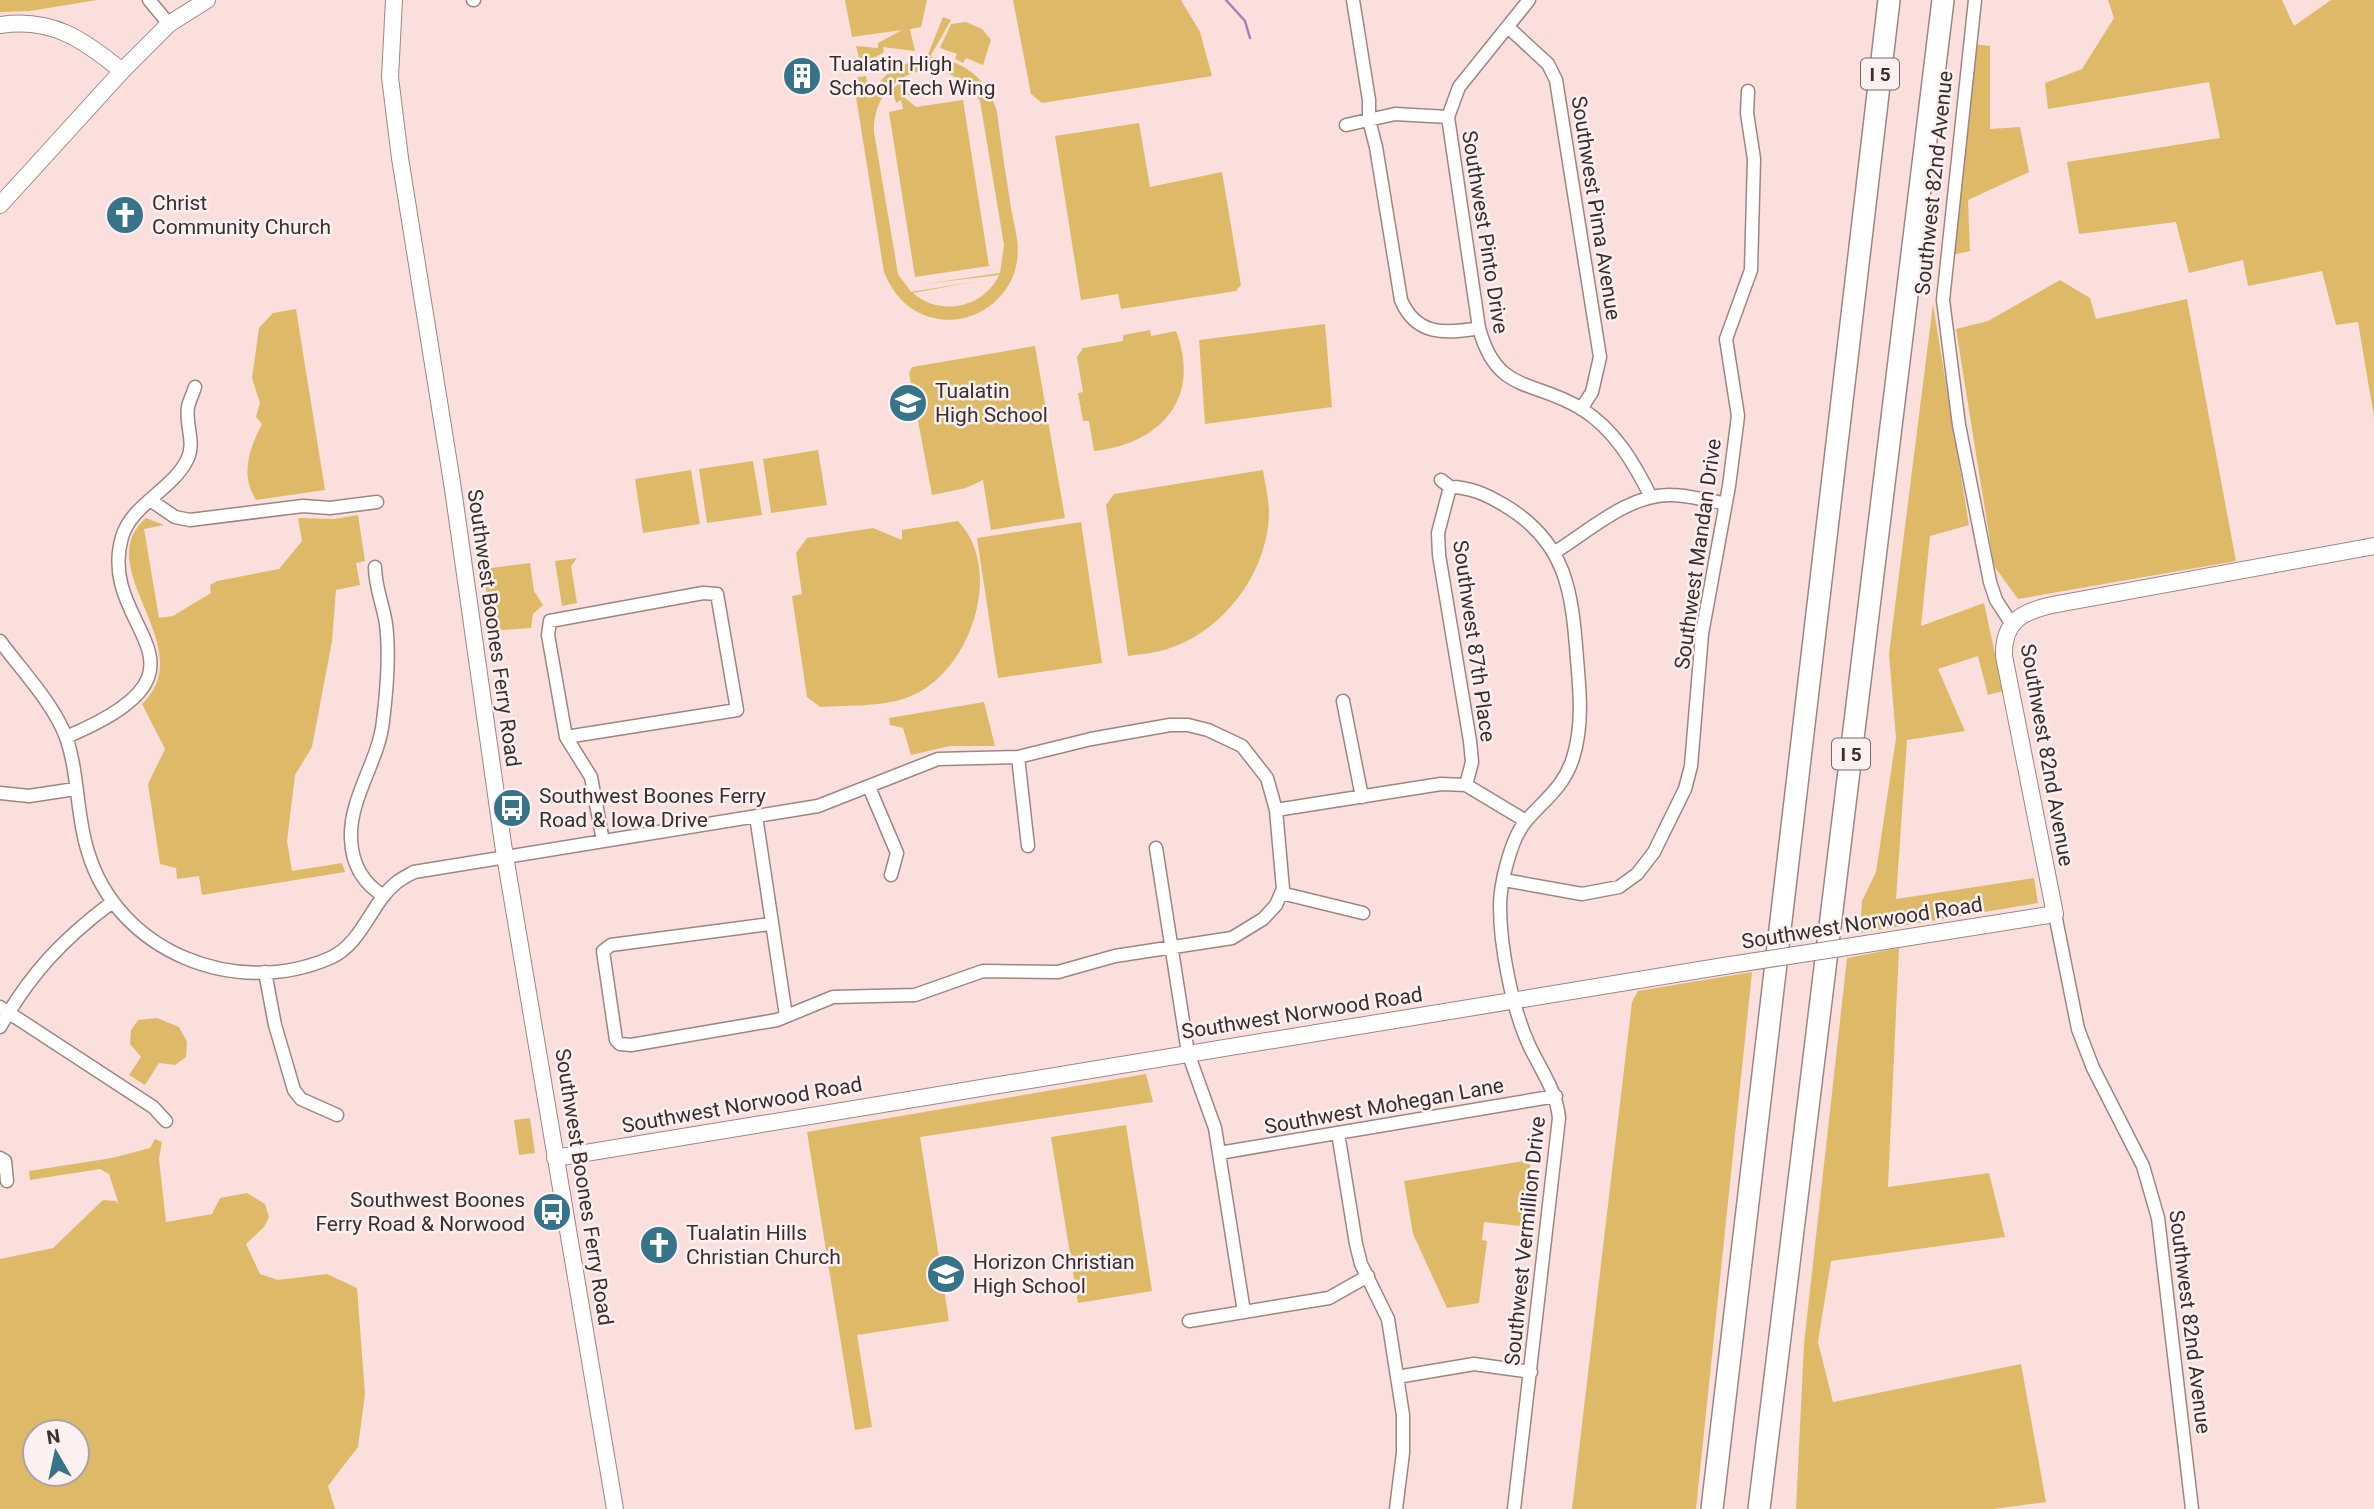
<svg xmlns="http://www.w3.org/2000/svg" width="2374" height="1509" viewBox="0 0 2374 1509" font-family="Roboto,sans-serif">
<rect width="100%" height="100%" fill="#fbdfdd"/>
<path fill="#deba68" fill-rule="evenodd" d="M0,0H97L30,11L0,12Z
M845,0H927L921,27L910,29L915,51L883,47L884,52L861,66L856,46L878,48V43L902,30L852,37Z
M1013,0H1181L1200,32L1212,76L1042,103L1031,94Z
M2108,0H2282L2294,26L2331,0H2374V417L2358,322L2336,325L2322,271L2248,286L2243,260L2189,273L2176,222L2079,234L2067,162L2220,138L2209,82L2048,109L2045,83L2082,69L2114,18Z
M943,17L951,20L930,57C963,60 988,78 997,112C1001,144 1006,176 1011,208C1014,225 1020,244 1017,261C1012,298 975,325 939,319C912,315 894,297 884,272L853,78L866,76L869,93L893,68L927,57ZM920,71C946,68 967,79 980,101L1004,245L1000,273L924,284L999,275C984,308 940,317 913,293L979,281L911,292L898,274L874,132C873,102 890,78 920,71Z
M966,22L982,29L991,40L983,65L966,58L963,63L955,59L957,54L940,48L951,24Z
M1973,44L1990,46V129L2020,127L2029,172L1968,200L1970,251L1952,255Z
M899,84L910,94L905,98L916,107L963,100L989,266L915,277L889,112L903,109L901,100L896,103L892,89Z
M1139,123L1150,187L1222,172L1241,285L1236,291L1121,309L1118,294L1081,300L1055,136Z
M2060,280L2090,298L2096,319L2187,299L2236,561L2018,599L1994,566L1956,329L1988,321Z
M1933,304L1969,525L1930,536L1921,626L1984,603L2003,691L1988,695L1978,656L1938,669L1965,731L1907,740L1896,899L2034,878L2038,903L1860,933L1862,901L1876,872L1896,738L1889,654Z
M296,309L325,490L256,500C240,475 249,449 262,424L256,417L260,403L252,378L259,328L273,313Z
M1325,324L1332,407L1205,424L1199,340Z
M1150,330L1151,336L1176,331C1202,399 1160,444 1094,451L1089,421H1083L1078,393L1083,392L1077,357L1083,348L1123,341V335Z
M1035,346L1065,518L991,530L983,480L966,488L932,495L909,373L912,367Z
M818,450L827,505L771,513L763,459Z
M753,461L762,515L707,523L699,469Z
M691,470L700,524L643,533L635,479Z
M1263,470C1265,484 1269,499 1269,513C1268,571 1225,630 1170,648C1157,653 1141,654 1128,656L1106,505L1114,494Z
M358,515L365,561L356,563L360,585L336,590L332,641L312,747L295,775L287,841L292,871L342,863L345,872L202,895L199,876L177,879L176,868L160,864L148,784L165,749L142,704C202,647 88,568 146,518L164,525L144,529L159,618L173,616L211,593L210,585L217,581L279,569L302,541L298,518L334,519Z
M958,521C1006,571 969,677 906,698C880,707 847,705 820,707L807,697L792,596L802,594L796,553L807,538L873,528L902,540V530Z
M1081,522L1102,663L998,678L977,538Z
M577,558L571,566L577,603L562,606L555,561Z
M530,563L534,591L543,605L533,614L531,628L492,631L483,569Z
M984,702L995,746H950L911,755L903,728L890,725L889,718Z
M1899,948L1888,1187L1989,1173L2005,1237L1831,1261L1818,1342L1833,1402L2021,1364L2046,1502L1994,1509H1796L1804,1344L1847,958Z
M1752,972L1696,1509H1572L1632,1002L1638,991Z
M157,1018L179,1027L187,1042L186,1057L175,1065L159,1063L145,1085L129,1075L141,1057L130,1044L131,1030L138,1020Z
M1146,1074L1153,1102L920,1137L949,1321L857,1335L872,1427L855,1430L807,1132Z
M530,1118L535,1153L519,1155L514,1120Z
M1126,1125L1152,1291L1078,1303L1051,1137Z
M155,1139L162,1142L159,1159L166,1222L212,1214L220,1198L247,1193L265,1204L269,1217L264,1227L246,1244L260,1274L278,1280L327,1274L357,1288L365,1394L358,1447L328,1486L335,1509H0V1259L53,1248L103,1200L116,1201L119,1205L109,1174L100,1169L30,1180L29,1171L112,1158L150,1148ZM35,1432H77V1474H35Z
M1529,1160L1533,1179L1530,1217L1521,1226L1484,1222L1482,1240L1487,1241L1479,1303L1447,1308L1413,1234L1404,1181Z"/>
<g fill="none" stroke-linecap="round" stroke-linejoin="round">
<path stroke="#ac7cb4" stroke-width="2.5" d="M1226,0L1245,21L1250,38"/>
<defs>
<path id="street" d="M149,0L169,24
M473,0H474
M1353,0L1369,100V120L1376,147L1401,300C1416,336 1446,334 1479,328
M1529,0L1459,87L1448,117L1479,328C1497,395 1534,379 1582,409C1615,430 1634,463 1651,497
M1975,0L1943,300L1959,425L1990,582L1996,600L2011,623
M1509,28L1548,64L1556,80L1600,357L1592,392L1581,409
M1346,125L1395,114L1448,117
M1441,480L1450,487L1438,533L1439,555L1470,741L1472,762L1466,785L1526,821
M1450,487C1471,487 1487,495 1504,505C1567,542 1572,592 1577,659C1580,693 1583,726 1573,758C1564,787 1544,800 1526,821C1511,838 1500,884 1500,906C1500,947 1512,1008 1529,1045C1541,1071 1556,1089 1559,1118L1514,1509
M150,500L175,517L190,520L303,506L330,508L377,502
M1555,552C1589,531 1629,494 1671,495C1688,495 1707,501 1725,503
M375,567C375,587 383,604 386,624C390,656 387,689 383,721C379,761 349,798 351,839C352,864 362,883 384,896
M0,641C22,671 53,703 66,737C79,774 76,815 88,852C118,952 236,999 330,958C362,944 371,903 396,883C402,878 409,875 414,872L818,806L938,759L1018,757L1091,739L1170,725H1188L1208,730L1242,746L1267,778L1276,810
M1343,701L1362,797
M66,737C234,666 95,630 122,537C132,504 172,490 187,460C196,443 185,425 188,407C189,401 193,394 195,387
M566,737L737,710L717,594L703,593L550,621L548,635L566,737L591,777L603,841
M1018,757L1028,846
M869,787L897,853L891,875
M0,793L29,796L75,789
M756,816L786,1016
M1156,848L1188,1053L1215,1128L1244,1312
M1504,880L1582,894L1619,887L1637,874L1654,852L1685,789L1691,766L1702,634L1729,486L1738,416L1726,339L1751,270L1754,159L1747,113L1748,91
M1281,893L1363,913
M2055,914L2078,1029L2093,1068L2143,1166L2158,1218L2192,1509
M770,924L611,945L603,951L616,1040L620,1044L631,1045L777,1020L833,997L915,995L983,971L1058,972L1115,956L1232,938L1263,919L1276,905L1283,889L1276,810L1441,784L1466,785
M265,972L275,1025L294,1090L301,1099L337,1115
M0,1007L153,1107L166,1121
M0,1027C31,973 62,940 111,903
M1338,1133L1356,1244L1361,1264L1388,1319L1403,1415V1453L1396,1509
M1219,1153L1556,1096
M0,1158L5,1161L7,1181
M1189,1321L1329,1298L1368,1276
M1397,1377L1474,1364L1531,1372"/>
<path id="secondary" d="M394,0L390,77L400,158L453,489L503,844L615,1509
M0,25C52,17 84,40 122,71L169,24L207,0
M0,205L122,71
M1866,944L2055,914L2004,656C2003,622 2021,612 2052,605L2374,546
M555,1158L1730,965"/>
<path id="highway" d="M1712,1509L1889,0
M1759,1509L1943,0"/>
</defs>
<use href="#street" stroke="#9e8583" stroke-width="15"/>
<use href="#secondary" stroke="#9e8583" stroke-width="18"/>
<use href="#highway" stroke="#9e8583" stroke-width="24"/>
<use href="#street" stroke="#fff" stroke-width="12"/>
<use href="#secondary" stroke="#fff" stroke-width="16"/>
<use href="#highway" stroke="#fff" stroke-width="21"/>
<defs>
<path id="secondary-bridge" d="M1730,965L1866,944"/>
</defs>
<use href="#secondary-bridge" stroke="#9e8583" stroke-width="18" stroke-linecap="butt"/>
<use href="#secondary-bridge" stroke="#fff" stroke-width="16"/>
</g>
<defs>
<symbol id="building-disc" viewBox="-11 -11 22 22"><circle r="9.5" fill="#37748a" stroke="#fcf1f0"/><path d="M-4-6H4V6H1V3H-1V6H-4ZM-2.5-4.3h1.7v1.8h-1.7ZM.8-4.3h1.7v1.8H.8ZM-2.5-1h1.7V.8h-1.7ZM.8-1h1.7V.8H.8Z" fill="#fff"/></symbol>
<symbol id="church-disc" viewBox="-11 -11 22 22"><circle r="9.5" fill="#37748a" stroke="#fcf1f0"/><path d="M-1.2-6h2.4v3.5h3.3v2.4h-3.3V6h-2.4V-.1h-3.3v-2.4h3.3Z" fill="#fff"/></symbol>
<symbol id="school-disc" viewBox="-11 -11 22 22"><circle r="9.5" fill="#37748a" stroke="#fcf1f0"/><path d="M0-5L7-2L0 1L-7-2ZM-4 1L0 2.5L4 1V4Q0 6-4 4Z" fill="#fff"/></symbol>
<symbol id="bus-disc" viewBox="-11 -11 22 22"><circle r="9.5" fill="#37748a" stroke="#fcf1f0"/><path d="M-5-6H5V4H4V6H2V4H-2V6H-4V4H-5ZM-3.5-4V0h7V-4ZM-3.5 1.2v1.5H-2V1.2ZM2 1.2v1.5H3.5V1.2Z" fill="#fff"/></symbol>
</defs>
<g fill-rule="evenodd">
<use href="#building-disc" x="780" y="54" width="44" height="44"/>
<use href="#church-disc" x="103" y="193" width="44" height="44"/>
<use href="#school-disc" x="886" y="381" width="44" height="44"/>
<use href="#bus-disc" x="490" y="786" width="44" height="44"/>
<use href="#bus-disc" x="530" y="1190" width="44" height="44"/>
<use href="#church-disc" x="637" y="1223" width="44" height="44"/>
<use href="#school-disc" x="924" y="1252" width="44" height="44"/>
</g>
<g text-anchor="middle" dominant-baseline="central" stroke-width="5" stroke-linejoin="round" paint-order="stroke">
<g fill="#fcf1f0" stroke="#746969" stroke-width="2">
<rect x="1861" y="58.5" width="38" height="31" rx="5"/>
<rect x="1832" y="738.5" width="38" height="31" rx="5"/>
</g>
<g font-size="19" font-weight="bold" fill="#3a2f2f">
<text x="1880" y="74">I 5</text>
<text x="1851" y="754">I 5</text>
</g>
<g font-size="21" fill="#3a2f2f" stroke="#fcf1f0" text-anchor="start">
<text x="829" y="64">Tualatin High<tspan x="829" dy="24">School Tech Wing</tspan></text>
<text x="152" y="203">Christ<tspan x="152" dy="24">Community Church</tspan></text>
<text x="935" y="391">Tualatin<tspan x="935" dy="24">High School</tspan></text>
<text x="539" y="796">Southwest Boones Ferry<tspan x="539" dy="24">Road &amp; Iowa Drive</tspan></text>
<text x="525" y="1200" text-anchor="end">Southwest Boones<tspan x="525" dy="24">Ferry Road &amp; Norwood</tspan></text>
<text x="686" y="1233">Tualatin Hills<tspan x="686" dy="24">Christian Church</tspan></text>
<text x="973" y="1262">Horizon Christian<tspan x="973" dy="24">High School</tspan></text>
</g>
<g font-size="21" fill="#3a2f2f" stroke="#fcf1f0">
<text transform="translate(1934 183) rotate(-84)">Southwest 82nd Avenue</text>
<text transform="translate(1596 208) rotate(81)">Southwest Pima Avenue</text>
<text transform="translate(1485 232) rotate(81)">Southwest Pinto Drive</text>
<text transform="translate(1698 554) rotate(-82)">Southwest Mandan Drive</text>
<text transform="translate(494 628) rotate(82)">Southwest Boones Ferry Road</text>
<text transform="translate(1474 641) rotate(82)">Southwest 87th Place</text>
<text transform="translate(2047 755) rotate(80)">Southwest 82nd Avenue</text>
<text transform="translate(1862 923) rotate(-9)">Southwest Norwood Road</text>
<text transform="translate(1302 1013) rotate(-9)">Southwest Norwood Road</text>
<text transform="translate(742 1105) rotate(-10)">Southwest Norwood Road</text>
<text transform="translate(1384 1106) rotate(-10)">Southwest Mohegan Lane</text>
<text transform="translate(584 1187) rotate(81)">Southwest Boones Ferry Road</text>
<text transform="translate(1525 1241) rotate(-84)">Southwest Vermillion Drive</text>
<text transform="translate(2190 1322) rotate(83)">Southwest 82nd Avenue</text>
</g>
</g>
<g transform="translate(56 1453) rotate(351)"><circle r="33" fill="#fcf1f0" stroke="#aea3a3" stroke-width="2"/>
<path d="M0-5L12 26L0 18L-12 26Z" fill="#37748a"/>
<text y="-10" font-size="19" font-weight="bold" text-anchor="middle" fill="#3a2f2f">N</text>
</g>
</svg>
